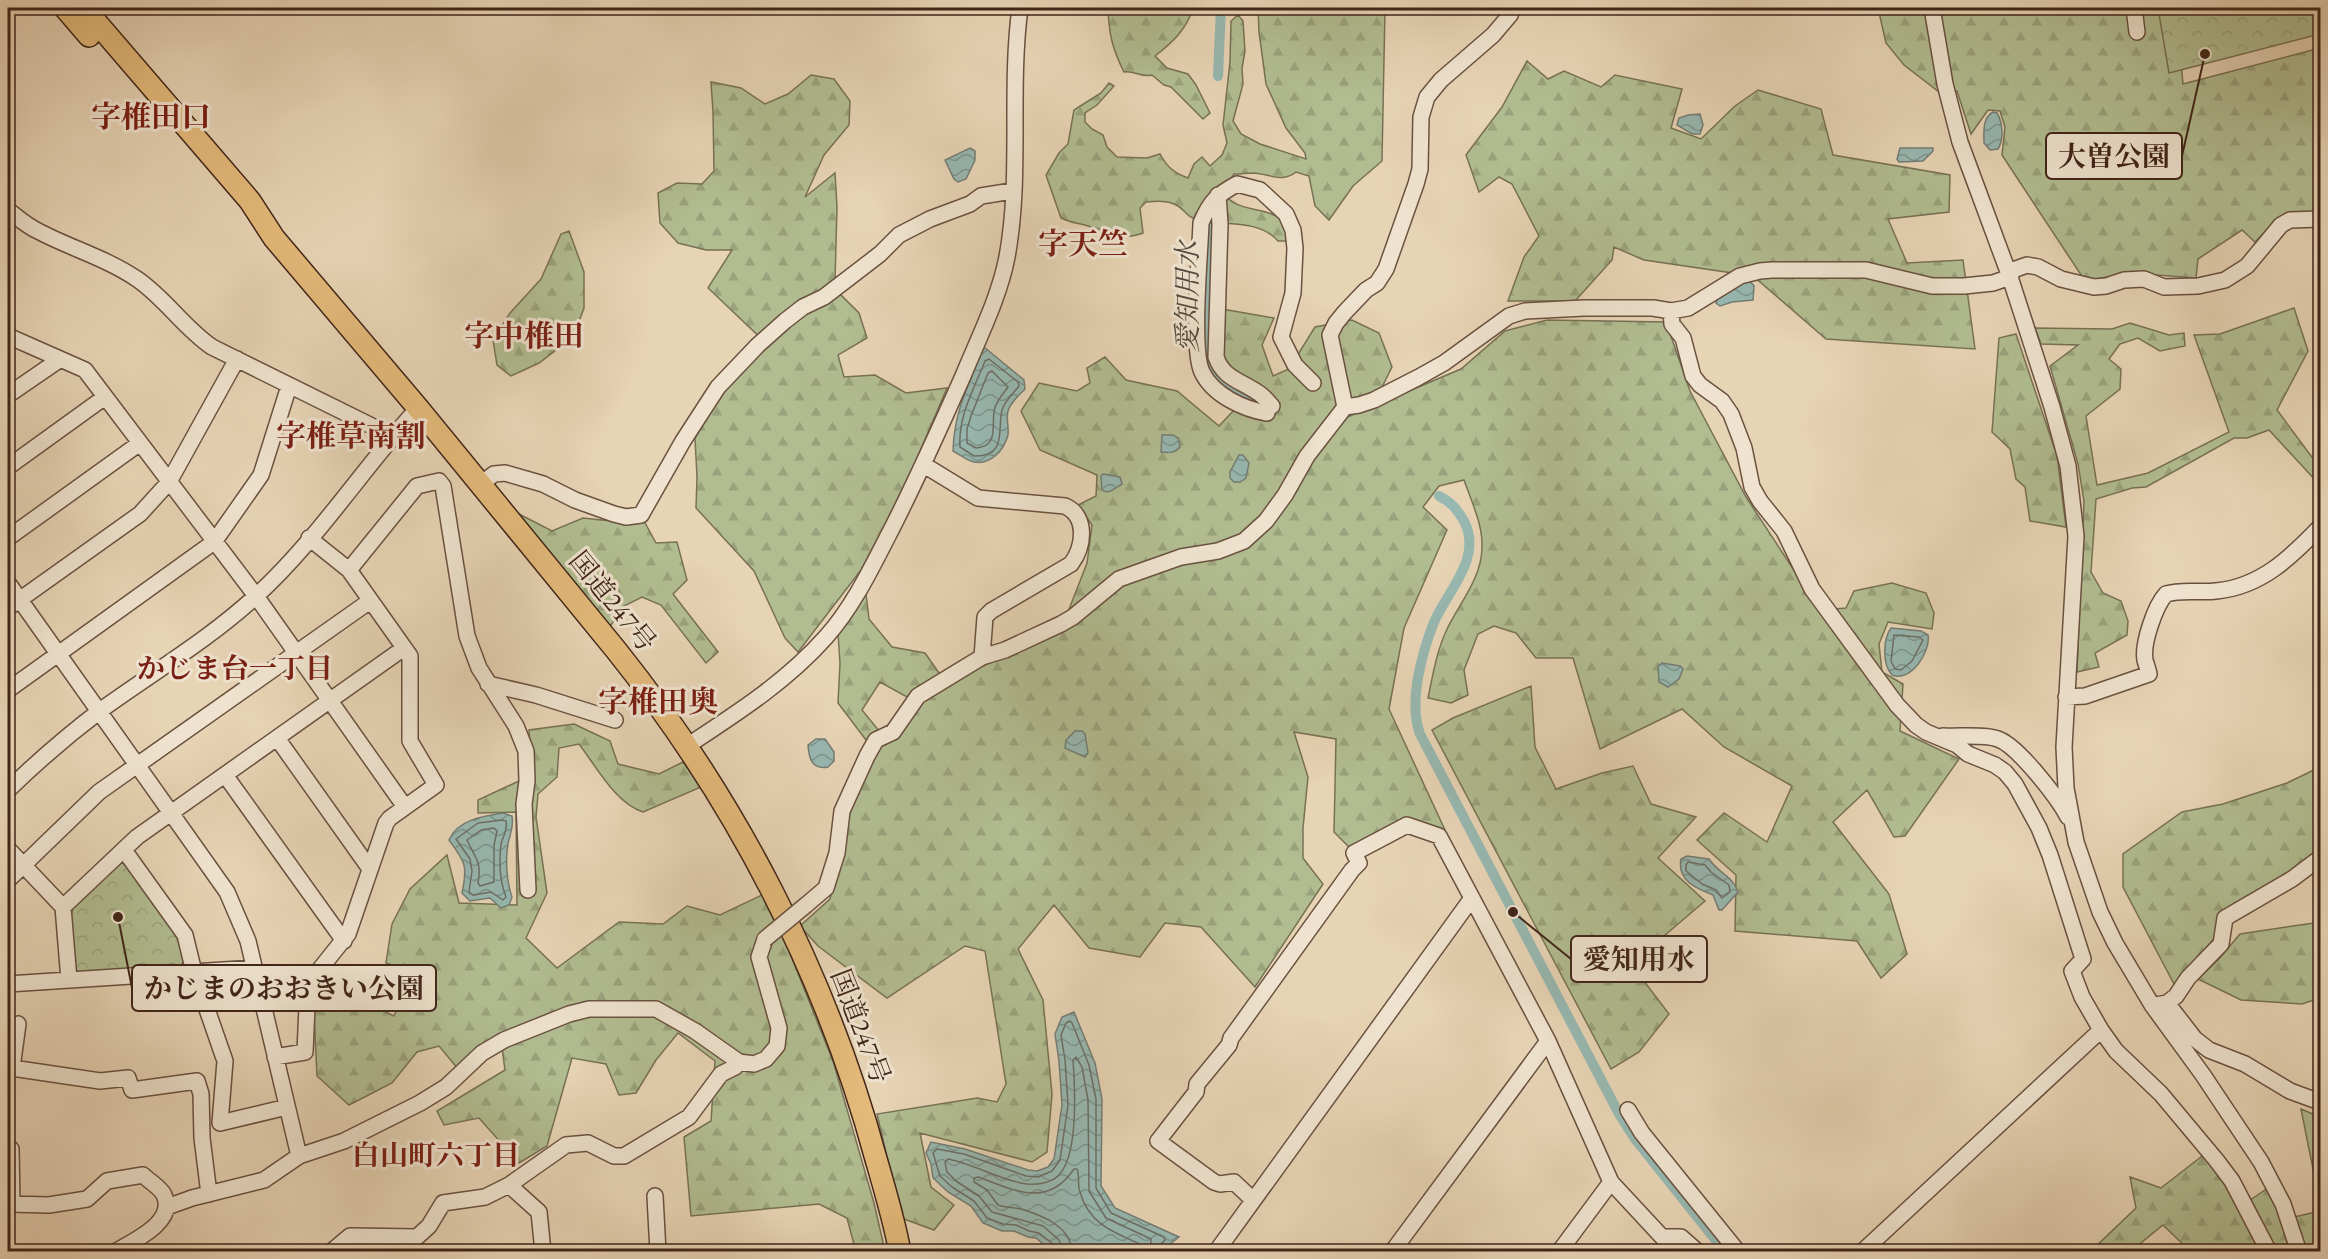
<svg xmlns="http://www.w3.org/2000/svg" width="2328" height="1259" viewBox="0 0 2328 1259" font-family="'EB Garamond','Noto Serif JP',serif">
<defs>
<pattern id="forest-firs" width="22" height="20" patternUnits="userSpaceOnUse" patternTransform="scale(1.5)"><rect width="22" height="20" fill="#b1bd91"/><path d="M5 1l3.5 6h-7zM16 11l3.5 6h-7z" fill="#99a27c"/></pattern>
<pattern id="park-crowns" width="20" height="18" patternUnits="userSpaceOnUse" patternTransform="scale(1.5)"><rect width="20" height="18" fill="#b1bd91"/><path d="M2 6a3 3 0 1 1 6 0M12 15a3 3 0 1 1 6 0" fill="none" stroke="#99a27c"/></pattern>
<pattern id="water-waves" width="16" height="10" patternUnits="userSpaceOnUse" patternTransform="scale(1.5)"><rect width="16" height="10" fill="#97b8b1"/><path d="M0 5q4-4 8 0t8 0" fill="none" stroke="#7d958f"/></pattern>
</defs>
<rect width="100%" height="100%" fill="#e7d4b5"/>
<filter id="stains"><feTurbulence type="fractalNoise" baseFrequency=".00333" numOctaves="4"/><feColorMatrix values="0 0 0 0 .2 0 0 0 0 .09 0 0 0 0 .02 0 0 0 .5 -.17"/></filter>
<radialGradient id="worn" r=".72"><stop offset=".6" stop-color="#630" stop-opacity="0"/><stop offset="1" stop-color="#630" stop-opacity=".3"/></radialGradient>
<path fill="url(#forest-firs)" stroke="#787155" stroke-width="1.5" d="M1108,8H1193C1186,30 1173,42 1155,56L1167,68L1188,74L1196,85L1210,113L1203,119L1171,87L1164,85L1152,75C1142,78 1134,70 1124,72C1112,48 1109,34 1108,8Z
M1258,8H1385L1382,161L1353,186L1329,220L1315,206L1309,176L1296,172C1283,183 1269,174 1254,173C1247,173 1241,174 1234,174L1223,192C1241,221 1286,197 1289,241H1278C1260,220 1226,225 1202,221C1183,217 1186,208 1174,204C1166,200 1155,201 1146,202L1140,208L1143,233C1119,242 1110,231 1088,226C1078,223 1071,223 1061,218L1046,175L1059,153L1068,144L1074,110L1101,93L1109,83L1114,86L1097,105L1085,113V122L1092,129L1103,135L1107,147L1117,157L1147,158L1160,154C1167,167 1174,173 1188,178L1194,164L1202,157L1210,166L1222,155L1227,143L1223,125L1230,62L1231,21L1238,15L1243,21L1245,51L1242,68L1243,84L1233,121L1241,134L1260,144L1306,159L1305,153L1286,128L1266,84L1259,32Z
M1878,8H2176L2183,84L2320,48V215L2275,222L2255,242L2242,230L2198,259L2196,278L2129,273L2085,281L2002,155L2005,127L2000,111L1988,110L1971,134L1957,91L1939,92L1904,65L1886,43Z
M1527,61L1548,79L1564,71L1601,87L1615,75L1682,89L1671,128L1701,139L1735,106L1758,90L1821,109L1833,155L1950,175L1949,212L1888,219L1907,263L1963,260L1975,349L1826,339L1753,276L1644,260L1614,247L1612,260L1575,301H1508L1524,257L1539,236L1512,184L1499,177L1479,192L1466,155L1502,107Z
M811,75L834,79L850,101L849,125L824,155L805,197L835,173L837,207L835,281L839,293L859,313L867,338L838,355L844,377L875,375L906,393L947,388L906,484L861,570L798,652L785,638L754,571L696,508L697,477L695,438L737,369L766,343L708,288L732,250H706L678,243L660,223L658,193L677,183L702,184L714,171L713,112L711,82L741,88L765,104L788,94Z
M569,231L584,272V308L573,337L539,363L511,376L497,365L493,340L510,313L541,279L561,234Z
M2294,308L2308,351L2277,410L2320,468V476L2317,482L2269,430L2247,438H2234L2146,487L2132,488L2096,499L2091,572L2103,593L2121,601L2128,621L2127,635L2095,653L2099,667L2077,672L2084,501L2078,464L2050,366L2078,345L2041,344L2035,328L2112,329L2130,323L2169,335L2184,333L2185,346L2160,351L2138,338L2120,344L2109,359L2121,369L2120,389L2086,416L2097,485L2148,473L2229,432L2194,335L2220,334Z
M1222,309L1274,318L1262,345L1273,376L1289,369L1315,327L1352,320L1379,333L1392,367L1378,395L1345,418L1461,369L1505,331L1547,320L1666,322L1690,391L1746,497L1820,610L1846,608L1854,591L1892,583L1926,593L1934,613L1932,629L1888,622L1879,644L1882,672L1903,684L1900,731L1959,759L1905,836L1894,837L1867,790L1833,822L1889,894L1907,954L1881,978L1857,941L1735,931L1736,875L1697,840L1724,813L1767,842L1792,786L1724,747L1682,709L1600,749L1573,658H1536L1516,633L1494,626L1478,634L1464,670L1468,695L1451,703L1428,698C1433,674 1437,649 1448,627C1461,601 1482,577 1482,547C1483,525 1471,500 1464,480L1439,486L1423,507L1447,530L1404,628L1389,709L1445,830L1405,818L1350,848L1334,832L1336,739L1294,732L1308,777L1303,828V858L1323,884L1255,987L1201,927L1165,923L1140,957L1089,948L1054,905L1018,949L1043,1000L1052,1094L1047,1152L1032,1162L920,1133L931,1187L954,1205L934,1230L901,1218L877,1114L977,1098L997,1102L1006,1084L985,951L965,946L887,998L818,946L800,926L830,899L850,812L878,746L898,739L920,704L880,682L862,710L880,732L866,740L838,703L840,663L838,633L866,594L869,619L892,647L925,653L946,683L1061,630L1087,563L1092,525L1078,505L1096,496L1097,475L1040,450L1021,411L1039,383L1077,391L1090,383L1087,368L1105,357L1126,380L1177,391L1219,426L1236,408L1276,405L1231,371L1219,349Z
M2016,334L2057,456L2066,527L2030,521L2025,487L2016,479L2010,449L1992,432L1999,338Z
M519,514L552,531L583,518L621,522L644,521L656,543L677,542L687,580L673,594L718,652L706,663L661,605L642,597L624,606L609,628L552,563Z
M1531,686L1535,747L1556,789L1602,773L1633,766L1651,804L1696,817L1658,858L1705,901L1631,964L1669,1014L1639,1052L1611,1069L1432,730L1453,718Z
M574,724L610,741L618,764L659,774L683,762L701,787L643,812C616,804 596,766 579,744L559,748L557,777L538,794L536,817L547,893L526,938L557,968L619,922L663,924L687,906L720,915L766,893L833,1061L874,1203L885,1251H854L855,1248L847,1218L819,1204L691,1216L684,1137L711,1121L715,1061L678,1033L656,1060L636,1093L619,1095L606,1064L572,1058L547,1146L519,1163L479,1118L444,1125L437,1111L505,1070L502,1048L459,1070L439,1046L417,1052L392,1083L349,1105L317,1076L314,1013L348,994L394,1016L414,972L386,963L392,924L410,889L447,855L459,903L517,905L516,812L478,813V800L532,775L529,730Z
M2320,767V849L2283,883L2225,925L2175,986L2123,887V854L2182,812L2223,804L2287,783Z
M2320,922V998L2302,1004L2241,1000L2198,979L2219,959L2240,934Z
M2301,1109L2320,1117V1204Z
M2206,1153L2241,1206L2268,1188L2282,1220L2320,1211V1251H2190L2163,1225L2131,1251L2090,1252L2136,1208L2130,1177L2161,1188Z"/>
<path fill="url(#park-crowns)" stroke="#787155" stroke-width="1.5" d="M2158,8H2320V34L2169,73Z
M123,857L181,937L187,959L176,969L81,975L72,968L69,921L75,902Z"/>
<path fill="url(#water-waves)" stroke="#747d74" stroke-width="1.5" d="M1993,112L1997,113C2003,123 2004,139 1998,149L1990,150L1984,143C1984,132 1982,118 1993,112Z
M1700,114L1703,125L1700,134H1692L1677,125L1679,118L1688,115Z
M970,148L975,151V160L966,179L958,182L954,179L945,160Z
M1900,148H1933V151L1923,161L1899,162L1897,159Z
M1749,280L1754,286L1753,300L1732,302L1720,306L1716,303L1719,296Z
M984,347L1024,380L1025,389C1019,395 1010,403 1008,411C1006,419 1009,427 1008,435C1004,450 991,465 974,462C967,461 959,454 953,451C954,411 969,384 984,347Z
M1162,435H1173L1178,438L1180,447C1175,453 1169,453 1161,452Z
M1239,455H1243L1249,463L1246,478L1240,482H1234L1230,478V472Z
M1103,474L1120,477L1122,484C1115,488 1109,495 1102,490L1101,476Z
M1891,628L1921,631L1928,635C1931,651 1911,683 1892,675C1882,664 1883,639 1891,628Z
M1662,663L1680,666L1683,669L1679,679L1668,687L1659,682L1658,666Z
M1075,731H1082L1085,734L1088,753L1085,757L1065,748L1066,740Z
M816,739H825L834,752V761L828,767C812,770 809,759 808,745Z
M503,813L512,816C514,828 510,833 508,844C505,860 507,883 512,897L509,905L501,908L490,898L470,901L462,893C468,865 465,862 449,840C457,820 483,816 503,813Z
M1687,856L1709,859C1719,874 1733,876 1738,892L1722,910H1719L1713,895C1695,888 1677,880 1681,859Z
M1074,1012L1095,1063L1102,1099L1101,1186L1115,1208L1179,1237L1161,1251H1052L1036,1238L1028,1237L1014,1231H1002L983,1223L971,1206L948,1192L933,1178L931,1164L926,1153L931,1142L965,1149L1028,1170L1037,1171L1048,1167L1054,1159L1062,1105L1059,1061L1055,1034L1062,1017Z"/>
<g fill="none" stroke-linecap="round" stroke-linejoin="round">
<path stroke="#6c6e65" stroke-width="1.5" d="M989,359L1018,382L1019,386C1013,394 1005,400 1002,410C997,429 1008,457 974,456L960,447C958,416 974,389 985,361Z
M992,371L1008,387C1003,394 996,401 994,411C992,427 998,447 976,448L967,443V429L971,416L988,373Z
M1894,635L1919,637L1923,640L1912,661L1901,670L1895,669L1891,661Z
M502,820L506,821C508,830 503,836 501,844C499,861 500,882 506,897L503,900L491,892L473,895L469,892L472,871L470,859L456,839L478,823Z
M494,828L497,831L494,845V882L480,886L478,883C482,861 475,858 467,840L481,830Z
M1688,862L1705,865L1711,872L1729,885L1730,892L1722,898L1716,890L1702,884L1686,871V865Z
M1055,1252L1054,1245L1039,1233L1029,1231L1016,1225L1003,1224L987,1218L974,1201L952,1187L940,1176L933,1153L937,1149L964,1154L1026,1176L1038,1177L1052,1171L1060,1160L1068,1105L1065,1060L1061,1035L1066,1023L1070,1021L1072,1023L1089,1065L1096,1099V1188L1111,1213L1164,1237L1165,1240L1159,1246L1158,1252
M1063,1252L1059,1240L1043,1226L992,1212L979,1196L956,1181L947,1172L945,1162L948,1159C974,1164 1002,1181 1027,1184C1037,1185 1050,1183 1058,1176C1079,1156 1075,1088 1073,1060L1076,1057L1082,1067L1088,1100L1089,1191L1106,1218L1151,1239L1150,1252
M1072,1252C1071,1226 1041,1215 1021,1209C1013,1207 1006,1208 998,1205L987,1190L974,1182V1178L978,1177C1014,1190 1047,1209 1074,1169H1077C1080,1176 1077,1184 1080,1192C1089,1224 1113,1232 1140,1244L1141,1252"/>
<path stroke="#97b8b1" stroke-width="10" d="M1218,76L1221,8
M1210,227L1207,359C1217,386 1245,395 1268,408
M1439,496C1451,502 1457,509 1464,521C1483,558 1448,590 1434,622C1422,653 1408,702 1420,734L1618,1112L1635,1139L1725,1252"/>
<defs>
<path id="minor" d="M1932,8L1945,84L1960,142L2010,277L2052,407L2068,466L2076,536L2064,747L2066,788L2076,842L2100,912L2115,943L2152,1005L2203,1075L2261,1162L2283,1204L2299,1252
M2134,8L2137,32
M1218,195L1220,224L1216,357C1223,378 1241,381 1257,392C1263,395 1267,401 1272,406
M8,210C17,217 27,226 38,231C70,248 106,258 137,279C165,298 184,328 212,347L392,436
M1671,311L1672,324L1683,338L1693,376L1700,385L1722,401L1731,414L1744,448L1752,487L1760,501L1784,531L1812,589L1897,705L1916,725L1926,732L1957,745L1968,754L1995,765L2005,772L2015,784L2039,828L2050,855L2083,959L2072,971L2082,997L2101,1030
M8,336L85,370L256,596L405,807
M8,395L59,360
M1345,407L1330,335L1336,323L1345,312L1366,290L1377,283L1386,269L1416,184L1420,169L1421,117L1427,97L1441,80L1493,35L1510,15L1513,8
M1267,413C1243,409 1213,395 1202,372C1191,349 1200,254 1201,223C1210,201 1217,195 1237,184L1260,190L1286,214L1293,230L1295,248L1293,293L1281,337L1295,365L1313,383
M924,465L978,498L1065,506C1088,516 1084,547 1071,564L991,611L985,617L982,657
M8,467L105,397
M481,484L494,474L505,473L543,484L575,500L614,514L626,517L641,515L683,441L718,387L758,345L785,321L803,307L824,297L880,254L899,235L930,219L970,204L981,196L1012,191
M8,538L140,443
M349,570L417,486L439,481L443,486L467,636L479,668L516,726L526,751L527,781L524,804L528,890
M8,583L227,892L248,941L299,1156
M8,608L140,514L169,482L237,359
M488,684L536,695L615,720
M8,690L214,542L261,475L289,386
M2066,697L2085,696L2149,674C2148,669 2146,664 2145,660C2142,644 2155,606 2166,594C2182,589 2200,593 2216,591C2261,587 2291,557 2320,527
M1943,736C1958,737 1985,734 1998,739C2018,746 2058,798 2068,817
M277,738L370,869
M687,746C737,713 786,682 826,637C852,608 870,571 888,536C915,484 939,430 963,376C979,337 999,298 1007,257C1022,176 1009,90 1020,8
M225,775L344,941
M8,790C38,761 68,735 101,710C152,673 208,640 255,597C316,542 362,469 418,408
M8,849L63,907L69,980
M124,850L185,935L194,972L225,1061L220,1123L287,1107
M8,880L99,792L370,601
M806,905L826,888L837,853L842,811L867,756L876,740L893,732L918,696L982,657L1005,650L1061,624L1073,617L1119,579L1181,557L1218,551L1244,541L1266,521L1285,495L1307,456L1345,407L1359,405L1374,400L1419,377L1444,363L1509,316L1525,311L1584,308H1653L1671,311L1688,308L1740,276L1760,271L1772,270H1866L1932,286H1964L1993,283L2010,277L2013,270L2027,265L2038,267L2061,279L2094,287L2106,286L2124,280L2144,279L2164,287L2198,286L2225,280L2247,266L2281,225L2290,220L2320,219
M63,907L137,837L404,648
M8,984L254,968
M2167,1003L2176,996L2188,978L2221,944L2225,918L2292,879L2320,858
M2156,1005L2167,1003L2195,1039L2209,1050L2245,1064L2290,1091L2320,1102
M18,1024L12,1068L100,1081L128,1078L132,1090L197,1081L201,1094L202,1138L209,1194
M275,1057L305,1052L308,984L348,934L386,823L390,818L436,785L410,741V656L349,570L309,538
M1628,1110L1642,1133L1738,1252
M8,1146L11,1149L12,1204
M509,1185L539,1212L543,1252
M655,1196L658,1252
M1252,1199L1234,1182L1220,1184L1214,1182L1158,1141L1196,1092L1197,1084L1229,1045L1231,1038L1352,870L1359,863L1354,853L1407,825L1439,836L1548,1041L1611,1182L1676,1252
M8,1204L49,1205L87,1199L107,1181L143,1175C149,1181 161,1188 164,1195C177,1222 133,1241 115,1252
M167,1207L192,1198L264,1180L299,1156L344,1141L420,1103L446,1087L482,1053L504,1040L569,1014L589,1009H656L695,1031L739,1062L754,1064L766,1059L777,1046L779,1028L759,957L765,939
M1663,1237H1681L1698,1252
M331,1252L350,1236L417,1237L429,1226L443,1203L485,1197L509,1185L566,1145L588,1143L614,1156H624L689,1117L721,1074L735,1067L739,1062
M1216,1252L1472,898
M1392,1252L1548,1041
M1559,1252L1611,1182
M1862,1252L2101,1030L2116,1051L2161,1094L2217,1161L2232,1181L2269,1252"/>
<path id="highway" d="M65,8L89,36
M84,8L250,201L274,238L418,408L616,650C736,800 826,974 876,1159C885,1190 894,1220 900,1252"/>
</defs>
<use href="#minor" stroke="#6a5140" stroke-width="18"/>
<use href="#highway" stroke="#402519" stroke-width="24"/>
<use href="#minor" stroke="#efe3cf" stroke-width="15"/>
<use href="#highway" stroke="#e4ba7a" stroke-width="21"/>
<defs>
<path id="minor-bridge" d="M765,939L806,905"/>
</defs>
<use href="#minor-bridge" stroke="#6a5140" stroke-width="18" stroke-linecap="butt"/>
<use href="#minor-bridge" stroke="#efe3cf" stroke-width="15"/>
</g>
<g text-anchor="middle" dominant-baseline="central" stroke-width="6" stroke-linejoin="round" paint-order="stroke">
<g font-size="27" fill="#402519" stroke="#efe3cf">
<text transform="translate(613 601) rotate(51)">国道247号</text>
<text transform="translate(861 1026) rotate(69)">国道247号</text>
</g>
<g font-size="28" font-style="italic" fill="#564a3f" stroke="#efe3cf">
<text transform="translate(1187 297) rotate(-90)">愛知用水</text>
</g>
<g font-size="28" font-weight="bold" fill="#7a1f14" stroke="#efe3cf">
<text x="235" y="668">かじま台一丁目</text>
<text x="436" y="1155">白山町六丁目</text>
</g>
<g font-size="30" font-weight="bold" fill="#7a1f14" stroke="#efe3cf">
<text x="151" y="116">字椎田口</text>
<text x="1083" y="243">字天竺</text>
<text x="524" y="335">字中椎田</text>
<text x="351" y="435">字椎草南割</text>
<text x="658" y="701">字椎田奥</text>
</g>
</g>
<path fill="none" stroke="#402519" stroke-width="2" d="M2205 54L2182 156M1513 912L1571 959M118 917L132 988"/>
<g fill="#402519" stroke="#efe3cf" stroke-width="2">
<circle cx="2205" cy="54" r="6"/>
<circle cx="1513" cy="912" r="6"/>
<circle cx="118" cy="917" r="6"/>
</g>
<g fill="#efe3cf" stroke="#402519" stroke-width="2">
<rect x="2046" y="133" width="136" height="46" rx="6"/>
<rect x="1571" y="936" width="136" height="46" rx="6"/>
<rect x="132" y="965" width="304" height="46" rx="6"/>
</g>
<g font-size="28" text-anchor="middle" font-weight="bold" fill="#402519">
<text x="2114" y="166">大曽公園</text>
<text x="1639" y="969">愛知用水</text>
<text x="284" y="998">かじまのおおきい公園</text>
</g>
<rect width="2328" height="1259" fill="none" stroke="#e7d4b5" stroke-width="30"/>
<rect x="9" y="9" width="2310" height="1241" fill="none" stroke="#402519" stroke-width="3"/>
<rect x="15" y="15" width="2298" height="1229" fill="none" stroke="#402519" stroke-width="1.5"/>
<rect width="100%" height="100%" filter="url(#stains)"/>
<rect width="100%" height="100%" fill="url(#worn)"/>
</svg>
